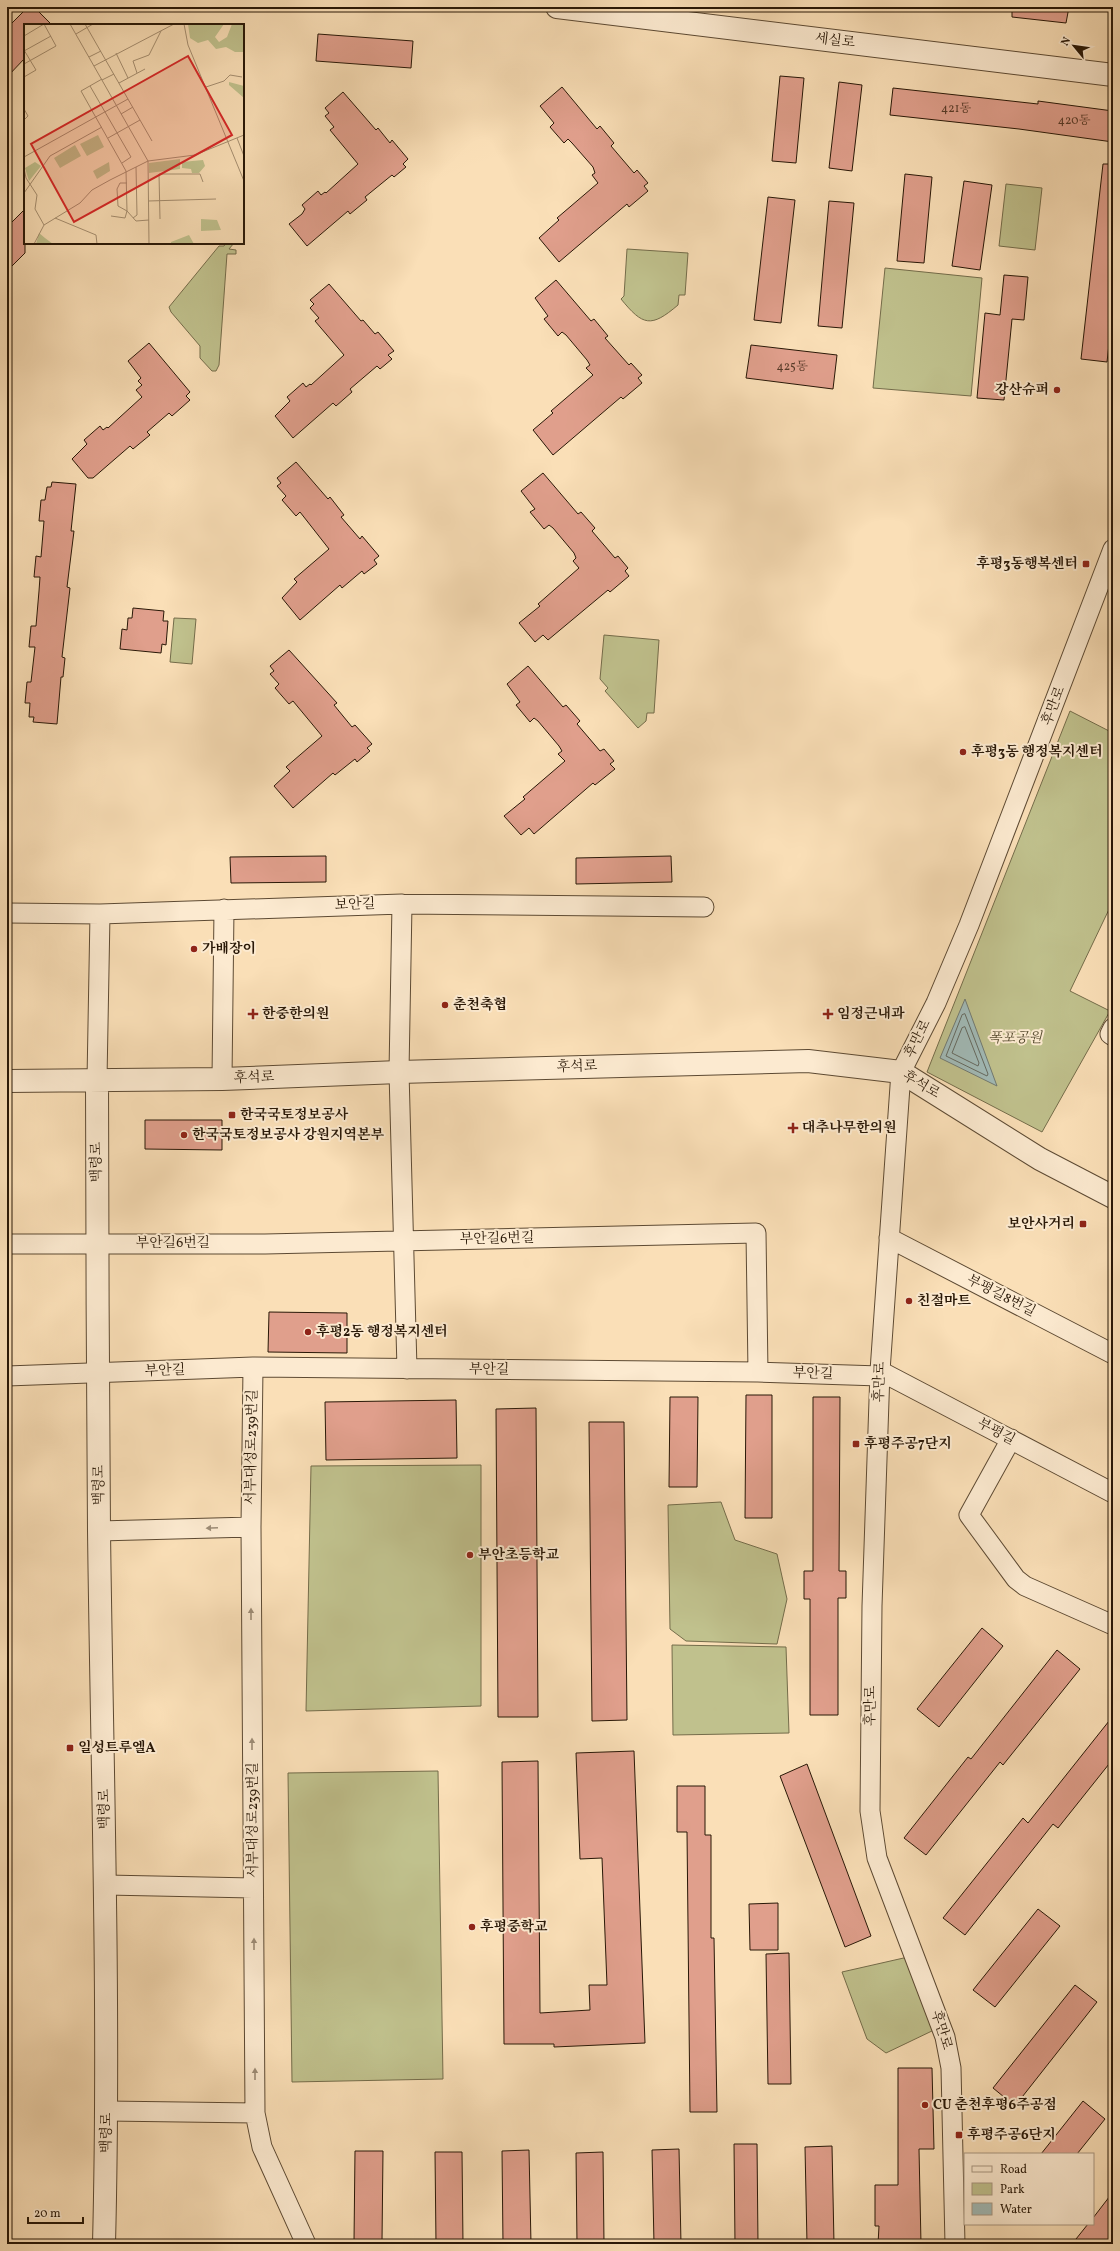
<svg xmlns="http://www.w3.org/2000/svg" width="1120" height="2251" viewBox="0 0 1120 2251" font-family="Vollkorn,'Noto Serif KR',serif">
<rect width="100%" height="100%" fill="#fadfb7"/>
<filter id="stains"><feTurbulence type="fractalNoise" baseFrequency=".005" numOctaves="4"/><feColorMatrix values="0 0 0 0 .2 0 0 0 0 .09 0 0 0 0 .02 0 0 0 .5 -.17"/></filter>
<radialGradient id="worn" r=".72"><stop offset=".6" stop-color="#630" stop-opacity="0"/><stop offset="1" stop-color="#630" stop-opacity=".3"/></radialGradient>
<path fill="#c0c18d" stroke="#746c4a" d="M1006,184L1042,188L1035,250L999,246Z
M226,243H234L229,249L236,250V254H227L219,365L216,371H212L200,358V346L171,312L169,307L219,246H224Z
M627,249L688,253L685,295H679L678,305C651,328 643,326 621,299L624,296Z
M885,268L982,278L971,396L873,388Z
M174,618L196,619L192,664L170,662Z
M604,635L659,640L654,713H647L646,721L638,728L605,691L608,688L600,679Z
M1070,711L1113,733V901L1070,991L1110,1011L1042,1132L927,1072Z
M481,1465V1706L306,1711L311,1466Z
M721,1502L735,1540L777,1554L787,1599L777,1644L686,1641L670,1629L668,1505Z
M672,1645L786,1647L789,1733L673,1735Z
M438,1771L443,2079L292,2082L288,1773Z
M908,1957L934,2030L886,2053L867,2039L842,1972Z"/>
<path fill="#a1bab7" stroke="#717971" d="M965,999L997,1086L940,1058Z"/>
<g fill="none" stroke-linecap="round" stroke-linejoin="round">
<path stroke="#65695f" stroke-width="1" d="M965,1014L988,1074L987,1076L946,1056L962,1015Z
M965,1027L979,1063L978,1066L952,1053L962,1028Z"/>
</g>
<path fill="#e09f8c" stroke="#291807" d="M28,7H34L52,25H25V58L7,77V28Z
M1012,7H1069L1066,23L1012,17Z
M318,34L413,41L411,68L316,61Z
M780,76L804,78L796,163L772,161Z
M839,82L862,85L852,171L829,168Z
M562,87L597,129L600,126L614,143L611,146L634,173L637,170L648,183L644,186L648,191L629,207L627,204L559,262L539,238L559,220L557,218L598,183L592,175L595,173L593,167L572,143L568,139L564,143L550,127L554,123L540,106Z
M893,88L1038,104V101L1113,111V142L1019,129L890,115Z
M343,92L376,130L378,128L390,143L392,140L408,159L403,164L406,167L394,177L392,175L365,197L367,200L350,214L348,211L307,246L289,224L302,214L305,209L302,205L318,191L321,195L325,192L326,193L358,164L330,130L334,127L325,116L329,113L325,108Z
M1103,164H1113V309L1107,362L1081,359Z
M905,174L932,177L924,263L897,261Z
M964,181L992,185L980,270L952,266Z
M768,197L795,200L781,323L754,320Z
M829,201L854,203L842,328L818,326Z
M25,209V253L7,271V227Z
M1004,275L1028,277L1024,320L1012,319L1004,400L977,398L985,313L1000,315Z
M556,280L591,321L594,319L608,336L605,338L629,365L631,363L642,375L638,378L642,383L623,399L621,397L553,455L533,430L553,413L551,411L593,375L586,368L590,365L587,360L566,335L562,332L558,336L544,319L548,316L535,298Z
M329,284L361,321L363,320L375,334L378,332L394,351L388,355L392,359L380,369L377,366L350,389L352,392L336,406L333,403L293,438L275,416L290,401L287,397L303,383L306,387L310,384L311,385L344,355L315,321L319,318L310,308L314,304L310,300Z
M149,343L190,392L186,396L190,400L172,416L169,413L147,432L150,435L133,449L130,446L93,478H88L72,459L87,444L84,440L100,426L103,430L107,427L108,428L142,397L136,390L142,385L138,381L141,378L128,361Z
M751,345L837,355L833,389L746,378Z
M296,462L328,499L330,497L344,515L341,517L360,539L362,536L379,556L374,560L377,564L364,574L362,571L342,588L340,585L300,620L282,598L297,582L294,579L329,549L300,512L296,516L282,500L286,496L277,486L281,483L277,478Z
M543,473L578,514L581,512L595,528L592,531L615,558L618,556L628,568L625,571L629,576L610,592L608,590L548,640L543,635L535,642L519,623L540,606L538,604L579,568L573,561L576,558L574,553L553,528L549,525L544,529L530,512L535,509L521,491Z
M52,482L76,484L71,531H74L67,587L70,588L62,657L65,658L63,677H61L57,724L33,722L34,717H29L30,703H25L27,682H31L35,647H29L31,626H36L39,591L40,577H34L36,556L41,557L44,521H39L41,500H45L47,487H51Z
M133,608L164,611L163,621H168L166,645L162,644L161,653L120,649L122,629L127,630L128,618H132Z
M289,650L337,703L334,705L352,727L355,725L372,744L367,748L370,751L357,762L355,759L335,775L333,773L293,808L274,786L290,771L286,767L322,736L293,701L289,704L275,688L279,684L270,674L274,671L270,666Z
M528,666L563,707L566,705L580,721L577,724L600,751L604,749L614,761L610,764L615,769L595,785L593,783L534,834L529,828L521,835L504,816L525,799L523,797L565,761L558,754L562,751L559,746L538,721L534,718L530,722L516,705L520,702L507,684Z
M326,856V882L231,883L230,857Z
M671,856L672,882L576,884V858Z
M145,1120H222V1150L145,1149Z
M269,1312L347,1313V1353L268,1352Z
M746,1395H772V1518H745Z
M670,1397H698L697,1487H669Z
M813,1397H840L839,1571H846V1598H838V1715H810V1599H804V1571H813Z
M456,1400L457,1458L326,1460L325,1402Z
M536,1408L538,1717H498L496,1409Z
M589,1422H624L627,1720L592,1721Z
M982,1628L1003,1646L939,1727L917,1709Z
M1057,1650L1080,1669L1003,1765L1000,1762L926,1855L904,1838L968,1757L971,1759Z
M1113,1716V1759L1058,1828L1053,1824L965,1935L943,1918L1023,1818L1028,1823Z
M634,1751L645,2043L554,2047V2044H504L502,1762L538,1761L540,2013L590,2010L589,1985H607L602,1858L580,1859L576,1753Z
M807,1764L871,1936L845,1947L780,1776Z
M677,1786H705V1835H711V1938H714L717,2112H690L687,1832H677Z
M778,1903V1950H750L749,1904Z
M1038,1909L1060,1926L995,2007L973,1990Z
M789,1953L791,2084H768L766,1954Z
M1075,1985L1097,2002L1015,2106L993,2088Z
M898,2068H932L934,2149H919L921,2244H878L879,2226H875V2185H898Z
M1083,2101L1105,2119L1077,2154H1041Z
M734,2144H757L758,2244H735Z
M832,2146L834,2244H807L805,2147Z
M679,2149L681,2244H654L652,2150Z
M529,2150L531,2244H503L502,2151Z
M355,2151H383L382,2241H354Z
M435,2152H462L463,2244H436Z
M603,2152L604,2244H577L576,2153Z
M1113,2192V2237L1108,2244H1072L1088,2224H1093V2218Z"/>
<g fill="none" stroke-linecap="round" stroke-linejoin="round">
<defs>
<path id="minor" d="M402,904L399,1072L407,1369
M7,913L100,914L402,904L704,907
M1113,1028L1110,1034L1113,1036
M222,1079L224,909
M97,1080L100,914
M889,1238L1113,1354
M7,1244H265L756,1233L758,1372
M253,1367L251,1527L255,2113L262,2147L306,2244
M880,1371L1113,1493
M7,1376L253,1367L758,1372L880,1376
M1011,1439L969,1515L1016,1579L1025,1586L1113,1625
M99,1531L251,1527
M106,1885L253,1888
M107,2111L255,2113
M955,2244L951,2068L945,2037L877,1858L870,1811L872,1606L880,1371L901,1072L936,1003L969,925L1113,549"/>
<path id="tertiary" d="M557,7L1113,75
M97,1080C98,1230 97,1381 99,1531C102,1769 110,2006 104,2244
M7,1081L222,1079L399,1072L808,1061L901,1072L1040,1159L1113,1197"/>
</defs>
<use href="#minor" stroke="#5d4a33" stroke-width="21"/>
<use href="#tertiary" stroke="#5d4a33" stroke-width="24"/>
<use href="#minor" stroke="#fcead0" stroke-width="19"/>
<use href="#tertiary" stroke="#fcead0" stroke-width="22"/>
</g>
<defs><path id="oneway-solid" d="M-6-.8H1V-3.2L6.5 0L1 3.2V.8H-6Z"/></defs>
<g fill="#9d8c76">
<use href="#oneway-solid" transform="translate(212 1528) rotate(178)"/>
<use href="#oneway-solid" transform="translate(251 1614) rotate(-90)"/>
<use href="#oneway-solid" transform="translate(252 1744) rotate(-90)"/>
<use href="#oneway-solid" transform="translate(254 1944) rotate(-90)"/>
<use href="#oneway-solid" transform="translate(255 2074) rotate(-90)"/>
</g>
<g fill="#8f2418" stroke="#fcead0" stroke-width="1.5">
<circle cx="1057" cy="390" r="4"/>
<rect x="1082" y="560" width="8" height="8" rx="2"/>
<circle cx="963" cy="752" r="4"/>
<circle cx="194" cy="949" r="4"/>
<circle cx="445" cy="1005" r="4"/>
<path d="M251 1008h4v4h4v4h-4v4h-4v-4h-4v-4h4z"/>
<path d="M826 1008h4v4h4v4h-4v4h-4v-4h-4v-4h4z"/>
<rect x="228" y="1111" width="8" height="8" rx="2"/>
<path d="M791 1122h4v4h4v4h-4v4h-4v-4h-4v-4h4z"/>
<circle cx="184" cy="1135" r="4"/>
<rect x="1079" y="1220" width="8" height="8" rx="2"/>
<circle cx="909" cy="1301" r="4"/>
<circle cx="308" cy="1332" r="4"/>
<rect x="852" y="1440" width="8" height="8" rx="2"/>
<circle cx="470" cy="1555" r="4"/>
<rect x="66" y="1744" width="8" height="8" rx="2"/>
<circle cx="472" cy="1927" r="4"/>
<circle cx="925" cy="2105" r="4"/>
<rect x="955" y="2131" width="8" height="8" rx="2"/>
</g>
<g text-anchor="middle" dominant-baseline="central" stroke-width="4" stroke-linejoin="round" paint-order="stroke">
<g font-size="12" fill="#573a28">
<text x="956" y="109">421동</text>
<text x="1074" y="121">420동</text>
<text x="792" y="367">425동</text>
</g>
<g font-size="14" fill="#291807" stroke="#fcead0">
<text transform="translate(835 41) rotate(7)">세실로</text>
<text transform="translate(1054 706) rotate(-69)">후만로</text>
<text transform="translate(355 905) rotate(-2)">보안길</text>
<text transform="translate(918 1039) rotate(-63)">후만로</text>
<text transform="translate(577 1067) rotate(-2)">후석로</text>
<text transform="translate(254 1078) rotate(-2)">후석로</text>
<text transform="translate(921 1085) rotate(30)">후석로</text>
<text transform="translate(97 1162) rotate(-91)">백령로</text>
<text transform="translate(497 1239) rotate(-1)">부안길6번길</text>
<text x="173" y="1243">부안길6번길</text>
<text transform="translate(1001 1296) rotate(27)">부평길8번길</text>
<text transform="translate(489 1370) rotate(1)">부안길</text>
<text transform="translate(165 1371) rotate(-2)">부안길</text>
<text transform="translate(813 1374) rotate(2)">부안길</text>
<text transform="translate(880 1382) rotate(-88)">후만로</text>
<text transform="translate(996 1432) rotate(28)">부평길</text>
<text transform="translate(252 1447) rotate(-89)">서부대성로239번길</text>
<text transform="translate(99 1485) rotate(-90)">백령로</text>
<text transform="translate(871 1706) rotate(-89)">후만로</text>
<text transform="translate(105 1809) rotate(-91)">백령로</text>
<text transform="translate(253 1820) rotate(-90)">서부대성로239번길</text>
<text transform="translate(941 2030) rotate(73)">후만로</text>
<text transform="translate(107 2133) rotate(-89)">백령로</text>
</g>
<g font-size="14" font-weight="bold" fill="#291807" stroke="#fcead0" text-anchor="start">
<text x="1049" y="390" text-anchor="end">강산슈퍼</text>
<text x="1078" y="564" text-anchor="end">후평3동행복센터</text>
<text x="971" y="752">후평3동 행정복지센터</text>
<text x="202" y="949">가배장이</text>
<text x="453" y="1005">춘천축협</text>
<text x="262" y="1014">한중한의원</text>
<text x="837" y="1014">임정근내과</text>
<text x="240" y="1115">한국국토정보공사</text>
<text x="802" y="1128">대추나무한의원</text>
<text x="192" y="1135">한국국토정보공사 강원지역본부</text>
<text x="1075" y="1224" text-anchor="end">보안사거리</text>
<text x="917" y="1301">친절마트</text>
<text x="316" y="1332">후평2동 행정복지센터</text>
<text x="864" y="1444">후평주공7단지</text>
<text x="478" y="1555">부안초등학교</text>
<text x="78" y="1748">일성트루엘A</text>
<text x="480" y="1927">후평중학교</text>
<text x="933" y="2105">CU 춘천후평6주공점</text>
<text x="967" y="2135">후평주공6단지</text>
</g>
<g font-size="14" font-style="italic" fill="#564b2f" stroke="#fcead0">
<text x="1015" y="1038">폭포공원</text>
</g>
</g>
<g transform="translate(24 24)">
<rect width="220" height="220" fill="#fadfb7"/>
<path d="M164,0H200L191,13L195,18L203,13L208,0H220V28H211L202,23L192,25L184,16L174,19L166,14ZM205,58L220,62V74L205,61ZM74,111L80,123L63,132L56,120ZM51,121L57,132L36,144L30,134ZM156,135V145L125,149V139ZM179,136L181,142L175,149H168L167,145L158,144V138ZM11,138L17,142L5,157L1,144ZM85,138L86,147L73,155L69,147ZM177,195L193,196L197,206L177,207ZM15,209L21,214L29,220H12ZM165,211L170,220H147V218Z" fill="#c0c18d"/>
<path fill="none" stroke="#a68f71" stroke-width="1" d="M46,0L124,137L125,220M61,0L128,117M160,0L164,21L220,157M52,10L69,0M0,12L20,0M0,26L12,46L0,53M0,27L27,12M92,29L104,54M65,33L77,27M0,40L32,22L20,0M70,42L150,0M113,49L109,37L125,31L137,7M78,55L57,67L102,147M78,56L90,50M95,59L121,45M66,62L107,133L98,139M182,63L200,57L206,51L218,53M0,85L4,92L0,96M97,90L109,83M84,114L116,96M213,114L220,132M0,133L104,75M0,144L2,154L13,171L11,185L20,201M103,159H96L93,165L94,182L103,187L112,197L125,196M0,169L26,132L78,103M124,177L192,175M87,192L101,194L103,187L102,147M31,194L72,211L73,220M109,194L113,191L112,143M136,195L135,150H176L179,158M10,220L20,201L56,179L68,166L86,156L124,137L171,131L220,111"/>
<path fill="#d62828" fill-opacity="0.15" stroke="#d62828" stroke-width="2" d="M164,32L208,111L50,198L7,120Z"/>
<rect width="220" height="220" fill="none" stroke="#291807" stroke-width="2"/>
</g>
<rect width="1120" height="2251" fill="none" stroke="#fadfb7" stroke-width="24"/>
<rect x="8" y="8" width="1104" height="2235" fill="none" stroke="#291807" stroke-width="2"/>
<rect x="12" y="12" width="1096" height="2227" fill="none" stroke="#291807"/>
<rect x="964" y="2153" width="130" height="72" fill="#fcead0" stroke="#a89680"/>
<rect x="972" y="2166" width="20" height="6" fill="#fcead0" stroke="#a89680"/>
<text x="1000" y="2173" font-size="12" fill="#291807">Road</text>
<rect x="972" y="2183" width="20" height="12" fill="#c0c18d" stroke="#a89680"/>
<text x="1000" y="2193" font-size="12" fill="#291807">Park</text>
<rect x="972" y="2203" width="20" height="12" fill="#a1bab7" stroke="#a89680"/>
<text x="1000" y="2213" font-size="12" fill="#291807">Water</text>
<g transform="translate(1074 46) rotate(299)" stroke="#fcead0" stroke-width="3" paint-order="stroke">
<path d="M0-3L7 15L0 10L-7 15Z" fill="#291807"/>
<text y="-6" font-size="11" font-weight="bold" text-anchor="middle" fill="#291807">N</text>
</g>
<path d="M28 2217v6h55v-6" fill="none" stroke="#291807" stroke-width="2"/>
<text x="34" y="2217" font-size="12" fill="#291807" stroke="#fcead0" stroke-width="3" paint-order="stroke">20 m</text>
<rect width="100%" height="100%" filter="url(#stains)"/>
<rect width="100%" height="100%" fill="url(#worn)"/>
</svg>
